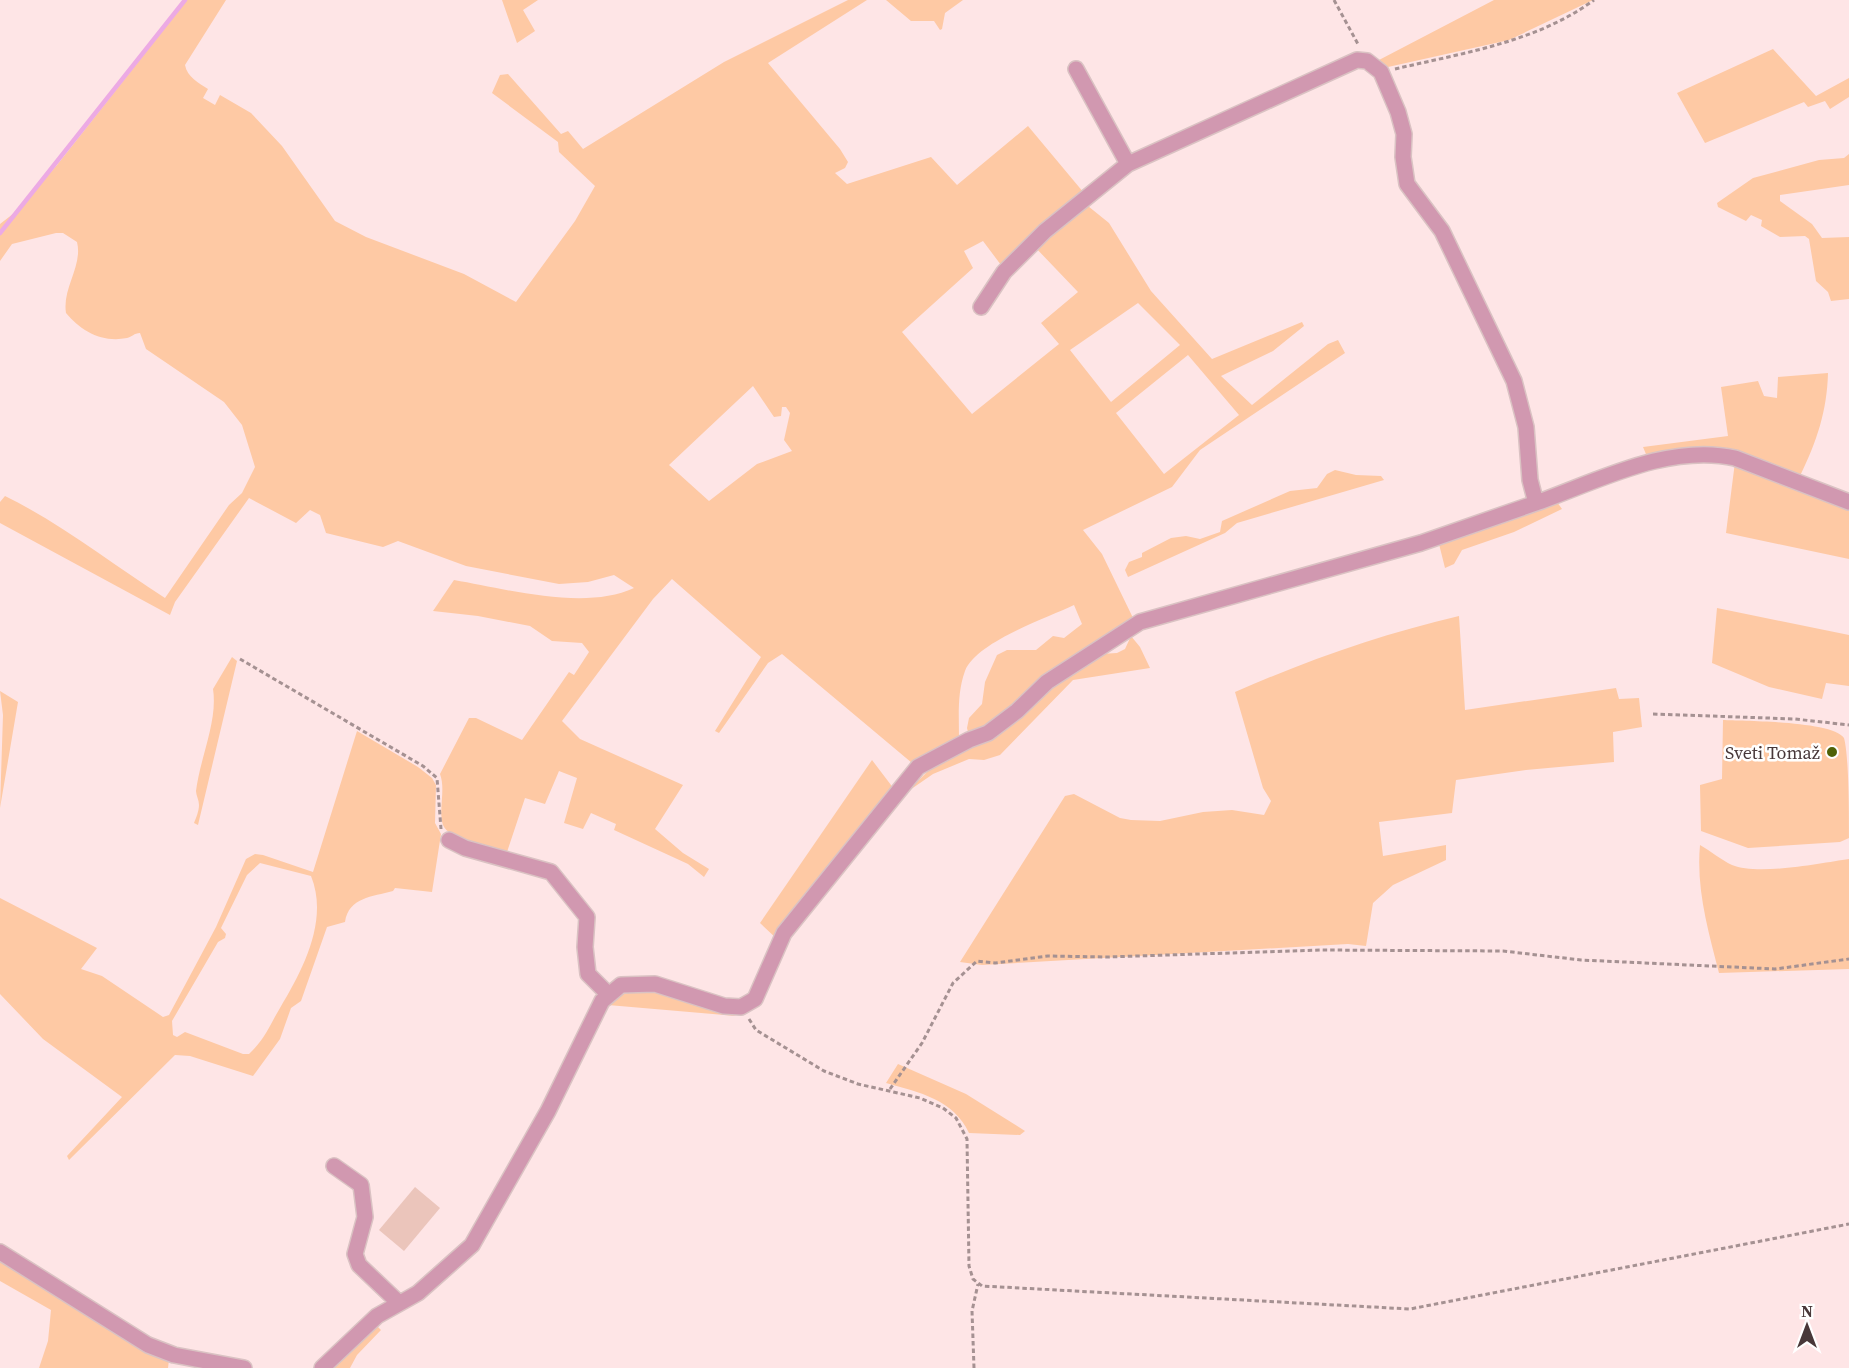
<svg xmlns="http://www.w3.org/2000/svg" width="1849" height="1368" viewBox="0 0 1849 1368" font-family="'Source Serif 4',serif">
<rect width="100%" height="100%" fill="#fee5e6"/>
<path fill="#fec9a4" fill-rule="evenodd" d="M187,0H226L185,65C187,77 199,83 208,89L203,98L215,105L220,95L251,113L282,146L335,221L366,237L464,274L516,302L575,221L595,186L559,152L558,142L492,93L500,75L508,74L561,134L568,131L583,149L724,62L848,0H867L768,63L840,149L848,162L845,168L835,173L847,184L931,157L957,185L1028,126L1084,193L1001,265L983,241L964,251L973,268L902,332L972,414L1059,344L1041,323L1078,292L1033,245L1083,202L1109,223L1151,291L1212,359L1302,322L1304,326L1273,351L1221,376L1252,405L1328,344L1338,340L1345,353L1200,450L1172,487L1083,530L1102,554L1134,620L1072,657L1032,688L1012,711L969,736L967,728L969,718L982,704L985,682L997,655L1007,650H1036L1053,636L1064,638L1082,624L1074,605C1047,618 976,642 965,671C957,693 959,716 959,740L912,763L782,654L768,663L719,733L715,731L761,657L672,579L653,599L562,721L580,739L683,785L655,829L683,853L709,869L704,877L688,864L614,830L616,824L591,813L583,829L564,823L577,778L559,771L545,804L525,798L506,855C493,851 448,839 443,825C438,810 446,790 440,774L469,718H476L522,740L569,672L574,675L589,652L582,643L552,641L530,626L478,616L433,611L454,580C506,589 585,611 634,588L614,575L588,582L559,584L466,566L398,541L383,547L326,533L320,515L310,510L296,523L249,498L175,602L170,615L0,523V502L5,496C62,524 112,564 165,598L229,505L242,493L255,467L242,425L224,402L146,349L140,333C134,333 132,337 127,338C102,343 81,331 66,313C62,288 83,266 77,242L63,233H56L12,244L0,261V224L18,210L57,165ZM1138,303L1180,345L1111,402L1070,350ZM1188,355L1239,415L1164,474L1116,413ZM753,386L774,417L781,416L782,407H786L790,413L784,440L792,451L757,464L709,501L669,465Z
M502,0H538L523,10L535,31L517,43Z
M886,0H963L945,13L942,29L940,30L934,21H911Z
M1494,0H1593L1509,40L1388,67L1379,60Z
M1773,49L1816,96L1849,78V97L1830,109L1825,101L1808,107L1804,102L1705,143L1677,93Z
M1849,154V185L1780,195V201L1812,224L1822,238L1849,237V299L1831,301L1828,292L1816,281L1809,239L1805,236L1780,237L1761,226L1762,220L1751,215L1746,221L1718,207L1717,203L1753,178L1819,160L1844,158Z
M1828,373C1827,411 1817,441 1800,476L1730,452L1648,459L1643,447L1728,436L1721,387L1758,381L1764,396L1777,398L1778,377Z
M1735,462L1849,506V559L1726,533Z
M1335,470L1356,475L1381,476L1384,480L1237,523L1225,533L1128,577L1125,570L1129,562L1142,557V553L1171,538L1186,536L1200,539L1220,532L1222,521L1290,491L1317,488L1327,474Z
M1557,502L1562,509L1514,532L1462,550L1454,564L1445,568L1439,544L1510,521Z
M1717,608L1849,635V686L1826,683L1822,699L1769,687L1712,663Z
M1459,616L1465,710L1616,688L1619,699L1639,698L1642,727L1613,732L1614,762L1526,770L1456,780L1452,813L1379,822L1383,856L1446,845V860L1393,885L1373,903L1366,946L1348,944L982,965L960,962L1065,796L1074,794L1120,818L1131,820L1160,821L1203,812L1232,810L1264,815L1271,801L1263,788L1235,692C1308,660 1382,634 1459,616Z
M1131,636L1140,647L1150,668L1073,680L1000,755L984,760L969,759L933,774L907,792L935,764L994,738L1063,678L1100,654L1117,653L1125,649Z
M232,657L237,661L198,825L194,823C196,818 199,811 199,805C199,800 196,795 196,791C200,758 218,721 213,689Z
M0,691L18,702L0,808L3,715Z
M1723,720C1744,721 1833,721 1844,738C1849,756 1849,814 1849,838L1840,842L1748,848L1701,831L1700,785L1722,779Z
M357,731L418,767L432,778L436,785L435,823L441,834L432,892L395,888L393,891C372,897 349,897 345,922L327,927L301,1001L291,1008L280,1039L253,1076L190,1056L175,1055L69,1160L67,1156L122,1097L43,1039L0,994V898L97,948L81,969L102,976L163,1017L169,1015L216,927L246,859L255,854L263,855L313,872ZM260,863L311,876C329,920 303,970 280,1008C269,1026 266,1038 249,1054H243L185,1032L177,1037L173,1035L172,1021L218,942L225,938L226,934L221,928L247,875Z
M872,760L894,789L777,939L760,923Z
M1700,845C1711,851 1721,860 1732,865C1758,876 1821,863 1849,859V969L1719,973C1708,930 1696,889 1700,845Z
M640,991H660L736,1016L608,1005L610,1000L623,994Z
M898,1064L966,1094L1025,1131L1020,1135L969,1133C954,1100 919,1092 886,1083Z
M0,1258L169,1360L168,1368H39L48,1341L51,1310L0,1281Z
M376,1325L381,1330L357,1355L350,1368H332Z"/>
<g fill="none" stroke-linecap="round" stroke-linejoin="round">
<path stroke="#ecaae4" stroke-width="4.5" d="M0,233L185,0"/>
</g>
<path fill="#ebc5bb" d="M415,1187L440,1208L404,1251L379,1230Z"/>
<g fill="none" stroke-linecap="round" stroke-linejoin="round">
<defs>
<path id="street" d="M1076,69L1128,164
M981,307L1004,272L1045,231L1128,164L1357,60L1367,61L1381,72L1398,112L1404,134L1403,157L1407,184L1442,231L1514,381L1526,427L1530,480L1536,503C1598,481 1669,443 1735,458L1849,502
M449,840L465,848L551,872L587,917L585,947L588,974L609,995
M334,1166L361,1185L365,1217L355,1254L359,1265L399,1303
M0,1252L148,1345L174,1355L244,1368
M322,1368L377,1316L418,1293L472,1245L548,1111L602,1001L621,985L655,984L724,1006L741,1007L755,999L784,933L918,767L969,740L988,733L1017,711L1047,682L1140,622L1421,543L1536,503"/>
</defs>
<use href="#street" stroke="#dac2c3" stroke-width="18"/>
<path stroke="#a59192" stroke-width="3" stroke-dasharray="4.5 3" stroke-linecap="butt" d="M1334,0L1359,46
M1395,69C1463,53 1537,42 1594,0
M240,659L423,766L437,778L441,829
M1653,714L1795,719L1849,725
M749,1019L756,1030L824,1071L858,1084L920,1098L943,1108L956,1118L967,1139L969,1266L973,1279L982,1286L1410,1309L1849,1224
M890,1089L922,1043L953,983L977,961L995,963L1048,956L1106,957L1322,950L1503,951L1581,960L1775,969L1849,959
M974,1368L972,1311L978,1284"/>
<use href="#street" stroke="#d198b0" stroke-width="15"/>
</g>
<circle fill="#4f6107" stroke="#fff" stroke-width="2" cx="1832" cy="752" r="6"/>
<g text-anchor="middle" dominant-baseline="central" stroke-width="5" stroke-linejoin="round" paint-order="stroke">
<g font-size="18" fill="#483839" stroke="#fff" text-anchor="end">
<text x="1820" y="752">Sveti Tomaž</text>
</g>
</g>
<g transform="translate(1807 1326)" stroke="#ffffff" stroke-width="4.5" paint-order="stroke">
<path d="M0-4.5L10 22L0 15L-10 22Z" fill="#483839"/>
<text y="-9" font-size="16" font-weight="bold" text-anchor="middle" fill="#483839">N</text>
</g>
</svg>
